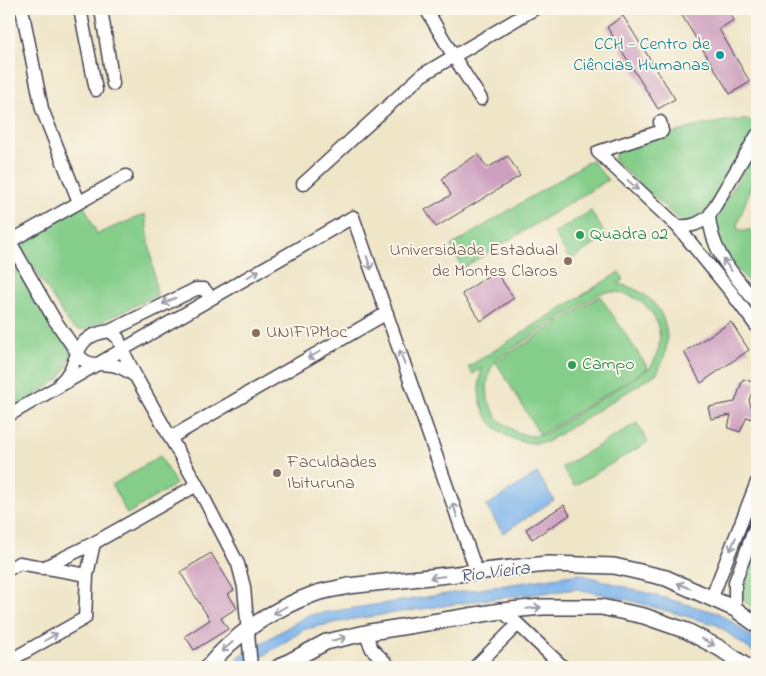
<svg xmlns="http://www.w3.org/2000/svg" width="766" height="676" viewBox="0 0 766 676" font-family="'Indie Flower',sans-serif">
<rect width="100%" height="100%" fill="#fbf7ec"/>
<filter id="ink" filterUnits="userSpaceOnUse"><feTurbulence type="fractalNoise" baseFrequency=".02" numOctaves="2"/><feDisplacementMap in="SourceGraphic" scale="10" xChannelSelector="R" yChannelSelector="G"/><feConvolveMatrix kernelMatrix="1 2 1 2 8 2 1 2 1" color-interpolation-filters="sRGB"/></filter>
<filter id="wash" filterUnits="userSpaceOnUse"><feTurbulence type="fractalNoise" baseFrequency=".0096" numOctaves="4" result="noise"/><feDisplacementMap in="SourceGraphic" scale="20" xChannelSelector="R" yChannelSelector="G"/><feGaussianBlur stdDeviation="1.12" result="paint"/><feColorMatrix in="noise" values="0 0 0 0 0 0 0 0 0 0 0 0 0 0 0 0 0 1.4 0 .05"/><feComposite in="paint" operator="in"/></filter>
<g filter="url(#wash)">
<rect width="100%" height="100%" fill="#efe5c7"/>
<path fill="#84ce8a" stroke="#537862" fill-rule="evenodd" d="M731,120H747L757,122V127L704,214L697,221L679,220L615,161C614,155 616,151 622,148L698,126Z
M757,148V175L754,178L737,226L739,230H755L757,227V293C742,272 711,246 715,218Z
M591,160L608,180L463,268L451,246Z
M84,205L97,234L145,214L157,295L87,329C79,331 73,329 68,322L21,248L20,243L22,240Z
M591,211L607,237L570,260L554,233Z
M9,248L71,352L70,360L60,379L9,411Z
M619,272L624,279L618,284C663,292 680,337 656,374L547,442C501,449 469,413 482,368L473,374L468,367ZM606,292C650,290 674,332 650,368L545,434L540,435L648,368L600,296L496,362L540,435L530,436L516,432L498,419L488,400L487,385L490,370L498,358L599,294Z
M637,423L648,442L574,486L562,467Z
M160,456L176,484L127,514L112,485Z
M757,552V611L744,601L741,595Z"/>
<path fill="#7cb3eb" stroke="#4f6a93" d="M537,473L554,500L503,533L486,506Z
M579,574L718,613L735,624L757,642V655L717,625L625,599L577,589L483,600L348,620L305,629L259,659L251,667H232L240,656L308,615Z"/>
<g id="blocks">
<path fill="#cea0bf" d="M678,9H727L734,20L719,29L750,82L730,94Z
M623,16L675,99L658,109L607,27Z
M478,154L487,168L508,156L520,176L436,227L425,210L451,195L442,179L448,173Z
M495,271L514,298L481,321L462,294Z
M731,322L749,350L701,383L684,352Z
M743,379L756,383L749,400L751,407L757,410V421L747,417L740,432L728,428L731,415L711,419L708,407L735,402Z
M564,505L570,515L532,539L526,529Z
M211,553L234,590L228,594L237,608L221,618L228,629L194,650L185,636L210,620L180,572Z"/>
</g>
</g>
<g filter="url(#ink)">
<use href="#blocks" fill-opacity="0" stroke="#413f50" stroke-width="1"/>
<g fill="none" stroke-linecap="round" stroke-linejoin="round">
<defs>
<path id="minor" d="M22,9L42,109L79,202
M80,9L96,90
M101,9L113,84
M426,9L454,57L481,99
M660,122L662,131L598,152L677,226L731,292L757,327
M757,135L709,216C712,255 735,275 757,304
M303,184L422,75L534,9
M677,226C690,227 698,225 709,216
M9,240L54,319L81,358C91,367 100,363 112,365C121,366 128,371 135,376
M9,242L126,176
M110,331L118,338L122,349L136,377L197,485L238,564L244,587L251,667
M60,383C83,362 69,336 110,331L196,289H204L211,298
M9,415L353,217L477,573
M170,438L387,313
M43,568L94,543L197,485
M9,569L19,563L87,575
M712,597L757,482
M735,609V582L757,522
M501,611L518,624L563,667
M370,632L368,640L372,649L390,667
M9,661L85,618L87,575L94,543
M475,667L518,624"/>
<path id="major" d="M208,667C234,634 275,608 314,594C325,590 337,589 348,586L547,564L614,566L666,578L735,609L757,625
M279,667L326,642L370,632L501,611L542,607H601L644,616L687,631L721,649L747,667"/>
</defs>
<use href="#minor" stroke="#413f50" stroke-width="15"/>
<use href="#major" stroke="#413f50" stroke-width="18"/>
<use href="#minor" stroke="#fff" stroke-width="12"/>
<use href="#major" stroke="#fff" stroke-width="15"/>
</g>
<defs><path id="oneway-shaft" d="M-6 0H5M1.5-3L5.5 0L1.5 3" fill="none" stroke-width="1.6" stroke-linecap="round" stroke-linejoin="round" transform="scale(1.25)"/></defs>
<g stroke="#9c9ca7">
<use href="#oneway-shaft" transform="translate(633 185) rotate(43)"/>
<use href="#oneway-shaft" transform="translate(369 263) rotate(71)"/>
<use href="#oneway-shaft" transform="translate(727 265) rotate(-128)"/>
<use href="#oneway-shaft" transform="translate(253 274) rotate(-30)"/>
<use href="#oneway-shaft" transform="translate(169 301) rotate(154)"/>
<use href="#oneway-shaft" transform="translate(314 355) rotate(150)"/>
<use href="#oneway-shaft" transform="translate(402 357) rotate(-109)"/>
<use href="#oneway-shaft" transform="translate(455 510) rotate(-109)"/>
<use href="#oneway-shaft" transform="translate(733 544) rotate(112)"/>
<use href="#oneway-shaft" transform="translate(437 577) rotate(174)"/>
<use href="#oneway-shaft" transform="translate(684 586) rotate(-157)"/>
<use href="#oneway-shaft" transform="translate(534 608) rotate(-6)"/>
<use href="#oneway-shaft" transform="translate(280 610) rotate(150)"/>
<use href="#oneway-shaft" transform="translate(51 637) rotate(-30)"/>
<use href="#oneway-shaft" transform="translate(339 639) rotate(-13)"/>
<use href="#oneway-shaft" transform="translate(708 642) rotate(28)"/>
<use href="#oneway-shaft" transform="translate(227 647) rotate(139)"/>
</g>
</g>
<circle fill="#0f9aa8" stroke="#fbf7ec" stroke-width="2" cx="720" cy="55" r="5"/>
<g fill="#2e9e5b" stroke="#fbf7ec" stroke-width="2">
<circle cx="580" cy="235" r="5"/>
<circle cx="572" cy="365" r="5"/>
</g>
<g fill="#8d6e63" stroke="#fbf7ec" stroke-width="2">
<circle cx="568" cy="261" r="5"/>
<circle cx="256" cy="333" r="5"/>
<circle cx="277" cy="473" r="5"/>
</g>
<g text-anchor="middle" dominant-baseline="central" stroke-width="4" stroke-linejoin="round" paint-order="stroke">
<g font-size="18" fill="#0d838f" stroke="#fbf7ec" text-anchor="end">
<text x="710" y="45">CCH - Centro de<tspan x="710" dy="21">Ciências Humanas</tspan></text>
</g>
<g font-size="18" fill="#27864d" stroke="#fbf7ec" text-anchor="start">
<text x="590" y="235">Quadra 02</text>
<text x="582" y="365">Campo</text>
</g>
<g font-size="18" fill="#785e54" stroke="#fbf7ec" text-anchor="start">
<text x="558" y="251" text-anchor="end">Universidade Estadual<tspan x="558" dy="21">de Montes Claros</tspan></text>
<text x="266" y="333">UNIFIPMoc</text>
<text x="287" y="463">Faculdades<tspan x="287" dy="21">Ibituruna</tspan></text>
</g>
<g font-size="19" font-style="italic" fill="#425579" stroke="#fbf7ec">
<text transform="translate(495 573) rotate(-7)">Rio Vieira</text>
</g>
</g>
<rect width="766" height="676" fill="none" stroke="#fbf7ec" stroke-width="30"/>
</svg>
